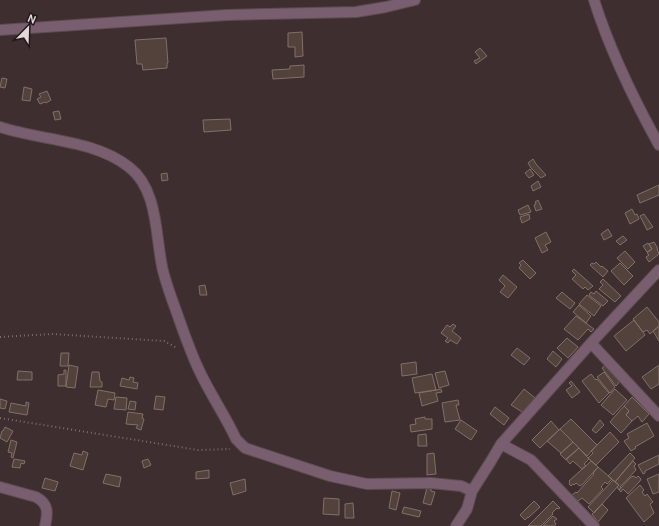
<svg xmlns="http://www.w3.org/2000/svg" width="659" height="526" viewBox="0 0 659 526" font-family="Cabin,sans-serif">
<rect width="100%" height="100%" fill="#3f2e30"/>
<path fill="#53423c" stroke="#816f68" d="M302,32L303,56L295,57V47H288V33Z
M166,38L168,63H167V68L143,70L142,64H137L135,40Z
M480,48L487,56L476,64L474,61L480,58L475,52Z
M304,65V77L273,79L272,70L290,69V66Z
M2,78L7,79L5,88L0,87Z
M24,87L32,89L30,101L22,100Z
M47,91L51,100L46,103L45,102L40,104L37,99L41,97L39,94Z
M59,111L61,119L55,120L53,112Z
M230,119L231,130L204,132L203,120Z
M533,159L536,164L546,175L541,178L531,168L528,163Z
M530,169L534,175L529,178L525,173Z
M167,173L168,180L162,181L161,174Z
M538,181L541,187L533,191L531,186Z
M659,185V195L640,203L637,195Z
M538,200L542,209L536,211L534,205L536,204L535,202Z
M528,205L531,212L520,215L518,210Z
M632,209L635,215L637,214L639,219L630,224L625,213Z
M529,214L530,219L522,223L520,217Z
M644,214L653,227L647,230L640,216Z
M608,229L612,236L604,240L601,234Z
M546,232L551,242L545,245L548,250L542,253L535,238Z
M623,236L627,240L620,245L616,241Z
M654,242L658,249H657L659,254L649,262L646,257L649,255L647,253L652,249L649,244Z
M648,243L652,249L647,252L643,246Z
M625,251L635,262L628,269L617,258Z
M523,260L536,273L530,279L519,268L521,265L519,263Z
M596,262L601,267L602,266L608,271L603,277L590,265L592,263L594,264Z
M620,263L633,276L624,285L611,271Z
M574,269L593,286L588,290L585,287L583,289L572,279L576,275L572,271Z
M503,275L517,287L508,298L500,292L505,286L499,280Z
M603,279L621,296L615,302L599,289L603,285L600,282Z
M205,285L207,295H200L199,286Z
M596,291L608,301L603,306L589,295L591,292L594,294Z
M562,292L575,303L570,309L556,298Z
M587,295L601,306L594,316L579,304Z
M579,305L591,316L586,323L573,312Z
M647,307L659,322V326L650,334L647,330L643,332L633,319Z
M576,316L594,329L591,332L588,329L578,340L564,329Z
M634,320L645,335L626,351L614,336Z
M453,324L456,326L452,331L461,338L457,344L450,340L448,343L445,341L448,338L441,333L447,325L450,327Z
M659,326V341L653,331Z
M567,338L578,347L568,358L557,348Z
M517,348L530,358L524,365L511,355Z
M553,351L562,359L556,367L547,359Z
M61,353H69L68,366H60Z
M416,362L417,374L402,376L401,364Z
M609,362L622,379L616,386L602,368Z
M69,365L78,367L75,388L66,387Z
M659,365V384L651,389L642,377Z
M64,370H66V386H58V375L64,374Z
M18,371L32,372V380H17Z
M445,371L449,385L439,388L435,373Z
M92,372H99L100,381L102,382V387H90Z
M604,372L615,387L610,393L597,377Z
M432,374L436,390L415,393L412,378Z
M591,374L596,380L597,379L609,393L599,403L582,381Z
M130,377L134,378L133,382L138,383L137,389L120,386L122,378L129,380Z
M571,381L580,392L572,398L566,390L572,386L569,383Z
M441,389L442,392L436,393L438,401L422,406L419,393Z
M524,389L535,398L524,413L511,405Z
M615,389L627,400L613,415L601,405Z
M98,390L115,393L114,400L108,399L106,407L95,405Z
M156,396L165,397L163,410L154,409Z
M116,397L127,398L126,410L114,409Z
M632,397L649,414L642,422L638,416L632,421L626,415L629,411L624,406Z
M0,399L7,401L5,409L0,408Z
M458,400L459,405H456L460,420L445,422L442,403Z
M130,401L136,402L135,410L128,409Z
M26,402L29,403L27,415L9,412L11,403L26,406Z
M624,406L629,411L626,415L632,421L621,433L610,422Z
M495,407L509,418L504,425L490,414Z
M128,412L143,414L142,418L144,419L141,430L136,428L138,425L126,424Z
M425,417V419H432V429L411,432L410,425L416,424L415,419Z
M571,419L597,445L587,456L560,429Z
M461,420L477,431L471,440L455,429Z
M600,420L604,425L596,433L592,430Z
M551,421L559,430L540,448L532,440Z
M647,423L654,436L635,447L636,448L631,451L624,441L629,438L627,434Z
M5,427L13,431L7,442L0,438L2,431H3Z
M560,429L573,442L561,453L547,441Z
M610,432L619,442L596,465L588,458L593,453L591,451Z
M426,434L427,446H418V435Z
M11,440L17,442L13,458L11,457L12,453L8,452Z
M573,442L579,448L566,460L560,454Z
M579,448L589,459L584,464L586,466L582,469L573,461L570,464L566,459Z
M83,451L88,453L83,470L70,466L74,453L82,455Z
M434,453L436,474L427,475V454Z
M630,453L635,458L615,482L608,476Z
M659,455V464L645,471V473L643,474L638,465Z
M14,459L25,461L24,464L21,463L20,468L12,467Z
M148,459L151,465L144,468L142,461Z
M591,461L598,467L583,484L580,486L576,483L574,485L573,484L571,486L569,484L570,482L569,481Z
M633,461L636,464L634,466L636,470L620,487H621L619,490L617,487L619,485L615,482Z
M598,467L612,479L607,484L605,482L601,487L603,489L589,504L582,498L578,501L572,495L576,492L577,493L594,474L593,473Z
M209,470V478L196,479V472Z
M106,474L121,477L119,487L103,483Z
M659,474V492L653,494L647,479Z
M634,476L636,478L638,476L641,479L640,481L628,494L623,489L621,492L619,490L631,477Z
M45,478L58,482L55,491L42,488Z
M245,479L246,491L233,495L230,483Z
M613,480L619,485L594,513L588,507Z
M640,485L644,490L642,492L645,496L647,494L653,502L650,504L654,513L644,522L626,498Z
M427,488L431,489V491L435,492L431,505L423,503Z
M392,491L400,493L396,510L389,508Z
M324,498L339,499V515L323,514Z
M534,501L540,507L528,518V517L525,520L520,515Z
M553,501L560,508L558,509L557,508L552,513L553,514L541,526H528Z
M353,503L354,518H345V504Z
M602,504L608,510L598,522L592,514Z
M404,507L421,511L419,517L402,513Z
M553,516L557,519L554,521L556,524L554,526H543Z"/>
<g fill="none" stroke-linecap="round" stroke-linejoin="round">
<defs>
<path id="minor" d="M594,0C610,51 633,98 659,145
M0,30L227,15L356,12L386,7L415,0
M0,127C42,141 93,139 129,167C159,190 155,237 163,271C166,282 170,294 174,305C182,327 189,349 199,370C210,394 225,415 236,439L245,448L330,476L367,484L431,483L461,486L472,491
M591,343L659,416
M501,444L531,460L594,526
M0,487L36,497C49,504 48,513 45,526
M456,526L467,509L472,491L491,461L501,444L591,343L659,270"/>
</defs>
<use href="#minor" stroke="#5d4c4e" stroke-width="12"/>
<path stroke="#7c6d6e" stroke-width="2" stroke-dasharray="1 3" stroke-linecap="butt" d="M0,337L52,334L164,341L177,348
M0,418L198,450L230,449"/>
<use href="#minor" stroke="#795e6f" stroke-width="10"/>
</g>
<g transform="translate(28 28) rotate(23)" stroke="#21191a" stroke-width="3" paint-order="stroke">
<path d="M0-3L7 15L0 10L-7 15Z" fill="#e3d7d8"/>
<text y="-6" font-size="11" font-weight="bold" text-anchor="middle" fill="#e3d7d8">N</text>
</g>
</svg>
